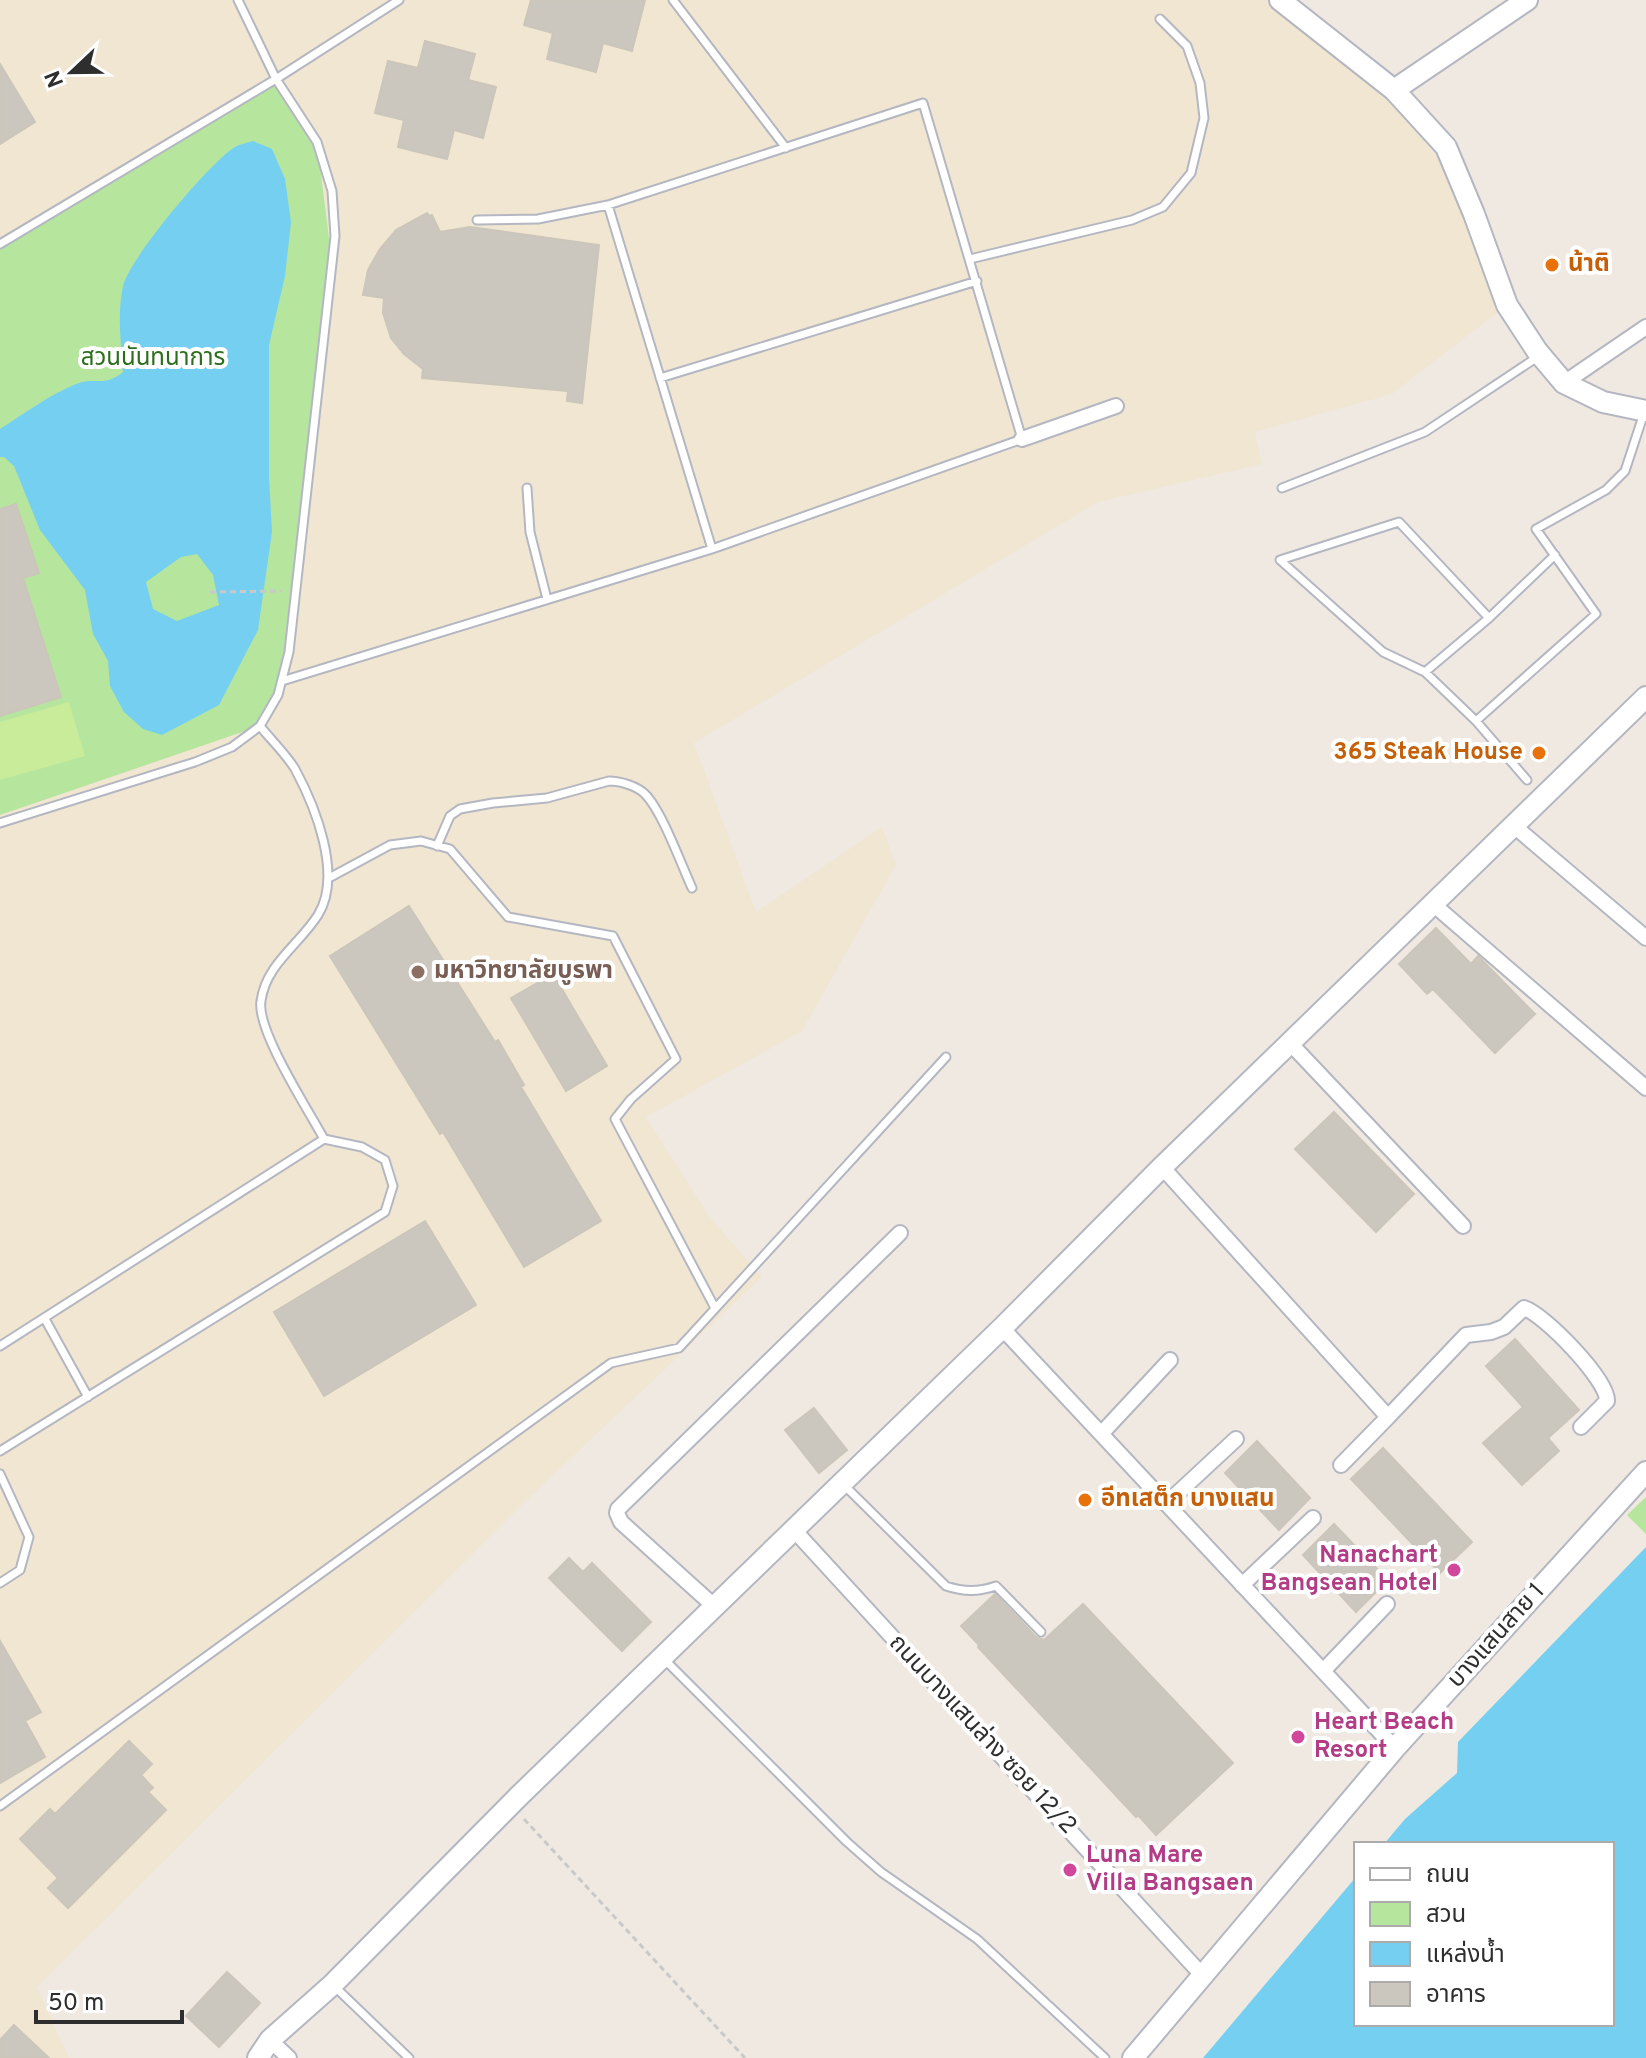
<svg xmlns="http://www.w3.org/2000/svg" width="1646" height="2058" viewBox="0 0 1646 2058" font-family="Overpass,'Noto Sans Thai',sans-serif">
<rect width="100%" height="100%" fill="#efe9e1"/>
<path fill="#f0e6d1" d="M0,0H1280L1446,147L1507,305L1392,394L1255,432L1262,464L1098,502L694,743L756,912L882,827L896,865L802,1031L646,1117L709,1216L762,1277L532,1495L37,1987L69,2058H0Z"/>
<path fill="#b6e59e" d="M276,79L317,142L332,262L289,652L260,726L0,815V244Z
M1646,1497V1534L1627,1515Z"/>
<path fill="#c9ec9a" d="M69,702L85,756L0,780V722Z"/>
<path fill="#75cff0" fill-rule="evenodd" d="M253,141L272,149L285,179L291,222L285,276L269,345V477L272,532L258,630L219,705L162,735L143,729L124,712L110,686L108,661L93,634L85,590L40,530L14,466L4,457H0V429C25,413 49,395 76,384C96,376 104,388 123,372C121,343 117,315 123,286C129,259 211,161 235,147C240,144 247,143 253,141ZM197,554L213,575L219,605L177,621L153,609L146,582L181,557Z
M1646,1547V2058H1203L1356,1877V2024H1612V1844H1384L1405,1819L1457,1773L1458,1742Z"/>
<path fill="#cbc7bf" stroke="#cbc5ba" stroke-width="2" d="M531,0H645L632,51L603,43L596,72L547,59L553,33L524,25Z
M425,41L475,54L468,80L496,87L483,138L454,130L447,159L398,147L404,120L375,113L388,61L418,68Z
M0,64L35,122L0,144Z
M427,213L429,216L432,215L440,232L470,227L599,245L582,403L567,401L568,391L422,378L423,369L404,354L391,338L383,313L384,298L363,295L368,270L380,249L396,230Z
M16,504L39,573L23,578L61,697L0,716V509Z
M409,906L495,1042L498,1040L524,1085L521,1087L601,1221L524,1267L443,1132L440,1134L330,956Z
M1436,928L1471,964L1478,956L1535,1014L1495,1053L1433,989L1427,994L1399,964Z
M553,974L607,1066L566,1091L511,998Z
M1334,1112L1414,1194L1376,1232L1295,1149Z
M425,1221L476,1305L324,1396L274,1312Z
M1515,1339L1579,1410L1548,1438L1559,1451L1522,1485L1483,1443L1523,1407L1486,1366Z
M814,1408L847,1450L819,1473L785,1430Z
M1257,1441L1310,1498L1279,1530L1225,1473Z
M1383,1448L1472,1542L1440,1573L1351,1479Z
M1334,1524L1388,1580L1356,1612L1303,1555Z
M569,1558L583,1572L592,1563L651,1622L622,1651L549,1578Z
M995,1594L1036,1637L1044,1640L1083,1604L1233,1763L1156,1835L1138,1815L1136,1817L978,1647L979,1645L961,1626Z
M0,1641L41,1712L25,1721L45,1757L0,1783Z
M129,1741L152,1764L141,1775L153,1788L148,1792L166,1810L68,1908L48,1888L58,1878L20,1839L50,1809L55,1814Z
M227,1972L260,2003L219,2047L186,2016Z
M14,2025L49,2058H0V2040Z"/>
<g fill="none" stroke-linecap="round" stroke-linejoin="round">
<defs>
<path id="lane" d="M673,0L786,148
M608,205L712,549
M0,244L276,79L399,0
M970,259L1132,220L1163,207L1191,173L1204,118L1200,83L1187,46L1160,19
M660,378L977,281
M527,488L530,532L547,599
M1282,488L1425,432L1539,356
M1425,672L1489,618
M282,681L712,549L1022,439L923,103L608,205L538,219L477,220
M1476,721L1425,672L1383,652L1280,560L1399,522L1489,618L1555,555
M260,726C271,740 286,754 295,769C315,806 343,875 318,915C299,945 266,964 261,1001C256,1030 309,1111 324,1139
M1527,780L1476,721L1596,614L1536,529L1606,490L1625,471L1644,413
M0,823L195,762L232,747L260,726L278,695L289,652L335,236L332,191L317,142L276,79L238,0
M437,846L450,816L460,809L493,803L547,798L609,781C620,781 637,786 645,794C662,811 681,864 692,888
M329,878L390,845L421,841L450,849L508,917L613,936L676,1059L631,1099L615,1119L715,1308
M45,1319L88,1397
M0,1346L324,1139L362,1147L385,1160L393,1186L385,1212L0,1451
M0,1474L29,1537L20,1570L0,1583
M844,1485L946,1586C964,1592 978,1592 996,1586L1041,1632
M663,1658L847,1842L881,1872L977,1939L1105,2058
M0,1806L611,1363L679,1348L946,1057
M333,1985L409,2058"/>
<path id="street" d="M1564,383L1646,327
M1022,439L1116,406
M1514,826L1646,938
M1433,904L1646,1088
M1290,1043L1463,1226
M1162,1167L1388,1417L1341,1465
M1002,1328L1395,1748
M1388,1417L1466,1335L1491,1332L1504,1327L1524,1308C1544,1314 1608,1380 1607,1401L1581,1427
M1101,1434L1170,1360
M1166,1504L1236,1439
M794,1530L1202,1975
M1242,1585L1313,1518
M715,1607L621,1522L617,1513L618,1509L900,1233
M1323,1671L1387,1604
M270,2040L289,2058"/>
<path id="secondary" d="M1280,0L1394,90L1446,147L1474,214L1507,305L1537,351L1564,383L1603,402L1646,411
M1394,90L1527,0
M258,2058L270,2040L332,1985L519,1796L1002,1328L1162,1167L1646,697
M1133,2058L1395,1748L1646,1472"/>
</defs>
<use href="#lane" stroke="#b4b7c1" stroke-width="11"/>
<use href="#street" stroke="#b4b7c1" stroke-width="18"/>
<use href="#secondary" stroke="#b4b7c1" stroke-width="24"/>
<path stroke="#c9c9c9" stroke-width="3" stroke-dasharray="6 4" stroke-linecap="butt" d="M210,592L282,591
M524,1819L745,2058"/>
<use href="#lane" stroke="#fff" stroke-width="7"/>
<use href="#street" stroke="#fff" stroke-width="14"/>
<use href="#secondary" stroke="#fff" stroke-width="20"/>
</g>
<g fill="#e8710a" stroke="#fff" stroke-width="3">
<circle cx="1552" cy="265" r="8"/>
<circle cx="1539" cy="753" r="8"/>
<circle cx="1085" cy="1500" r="8"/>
</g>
<circle fill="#8d6e63" stroke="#fff" stroke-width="3" cx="418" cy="972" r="8"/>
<g fill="#d1479c" stroke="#fff" stroke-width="3">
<circle cx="1454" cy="1570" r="8"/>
<circle cx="1298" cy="1737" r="8"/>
<circle cx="1070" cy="1870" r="8"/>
</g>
<g text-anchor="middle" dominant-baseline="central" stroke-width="8" stroke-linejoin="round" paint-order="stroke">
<g font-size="24" font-weight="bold" fill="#c56008" stroke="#fff" text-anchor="start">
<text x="1568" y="265">น้าติ</text>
<text x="1523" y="753" text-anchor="end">365 Steak House</text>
<text x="1101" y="1500">อีทเสต็ก บางแสน</text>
</g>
<g font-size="24" fill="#2c6e1b" stroke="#fff">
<text x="153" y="359">สวนนันทนาการ</text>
</g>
<g font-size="24" font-weight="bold" fill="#785e54" stroke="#fff" text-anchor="start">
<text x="434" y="972">มหาวิทยาลัยบูรพา</text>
</g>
<g font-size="24" font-weight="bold" fill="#b23c85" stroke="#fff" text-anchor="start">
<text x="1438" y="1556" text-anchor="end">Nanachart<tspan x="1438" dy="28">Bangsean Hotel</tspan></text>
<text x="1314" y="1723">Heart Beach<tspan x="1314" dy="28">Resort</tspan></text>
<text x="1086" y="1856">Luna Mare<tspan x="1086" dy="28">Villa Bangsaen</tspan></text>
</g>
<g font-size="24" fill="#2e2e2e" stroke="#fff">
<text transform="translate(1497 1636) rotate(-48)">บางแสนสาย 1</text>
<text transform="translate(982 1735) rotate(47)">ถนนบางแสนล่าง ซอย 12/2</text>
</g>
</g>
<rect x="1354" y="1842" width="260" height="184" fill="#ffffff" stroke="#ababab" stroke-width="2"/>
<rect x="1370" y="1868" width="40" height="12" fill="#ffffff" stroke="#ababab" stroke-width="2"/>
<text x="1426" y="1882" font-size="24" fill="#2e2e2e">ถนน</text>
<rect x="1370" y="1902" width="40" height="24" fill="#b6e59e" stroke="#ababab" stroke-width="2"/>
<text x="1426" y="1922" font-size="24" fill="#2e2e2e">สวน</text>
<rect x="1370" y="1942" width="40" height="24" fill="#75cff0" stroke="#ababab" stroke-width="2"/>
<text x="1426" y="1962" font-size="24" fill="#2e2e2e">แหล่งน้ำ</text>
<rect x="1370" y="1982" width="40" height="24" fill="#cbc7bf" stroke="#ababab" stroke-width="2"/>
<text x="1426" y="2002" font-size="24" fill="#2e2e2e">อาคาร</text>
<g transform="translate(72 72) rotate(248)" stroke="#ffffff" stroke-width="6" paint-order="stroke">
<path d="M0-6L14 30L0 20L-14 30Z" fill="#2e2e2e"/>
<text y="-12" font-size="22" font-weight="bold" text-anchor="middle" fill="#2e2e2e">N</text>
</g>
<path d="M36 2010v12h146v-12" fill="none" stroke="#2e2e2e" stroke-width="4"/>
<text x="48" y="2010" font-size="24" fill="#2e2e2e" stroke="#ffffff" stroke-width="6" paint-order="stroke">50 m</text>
</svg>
